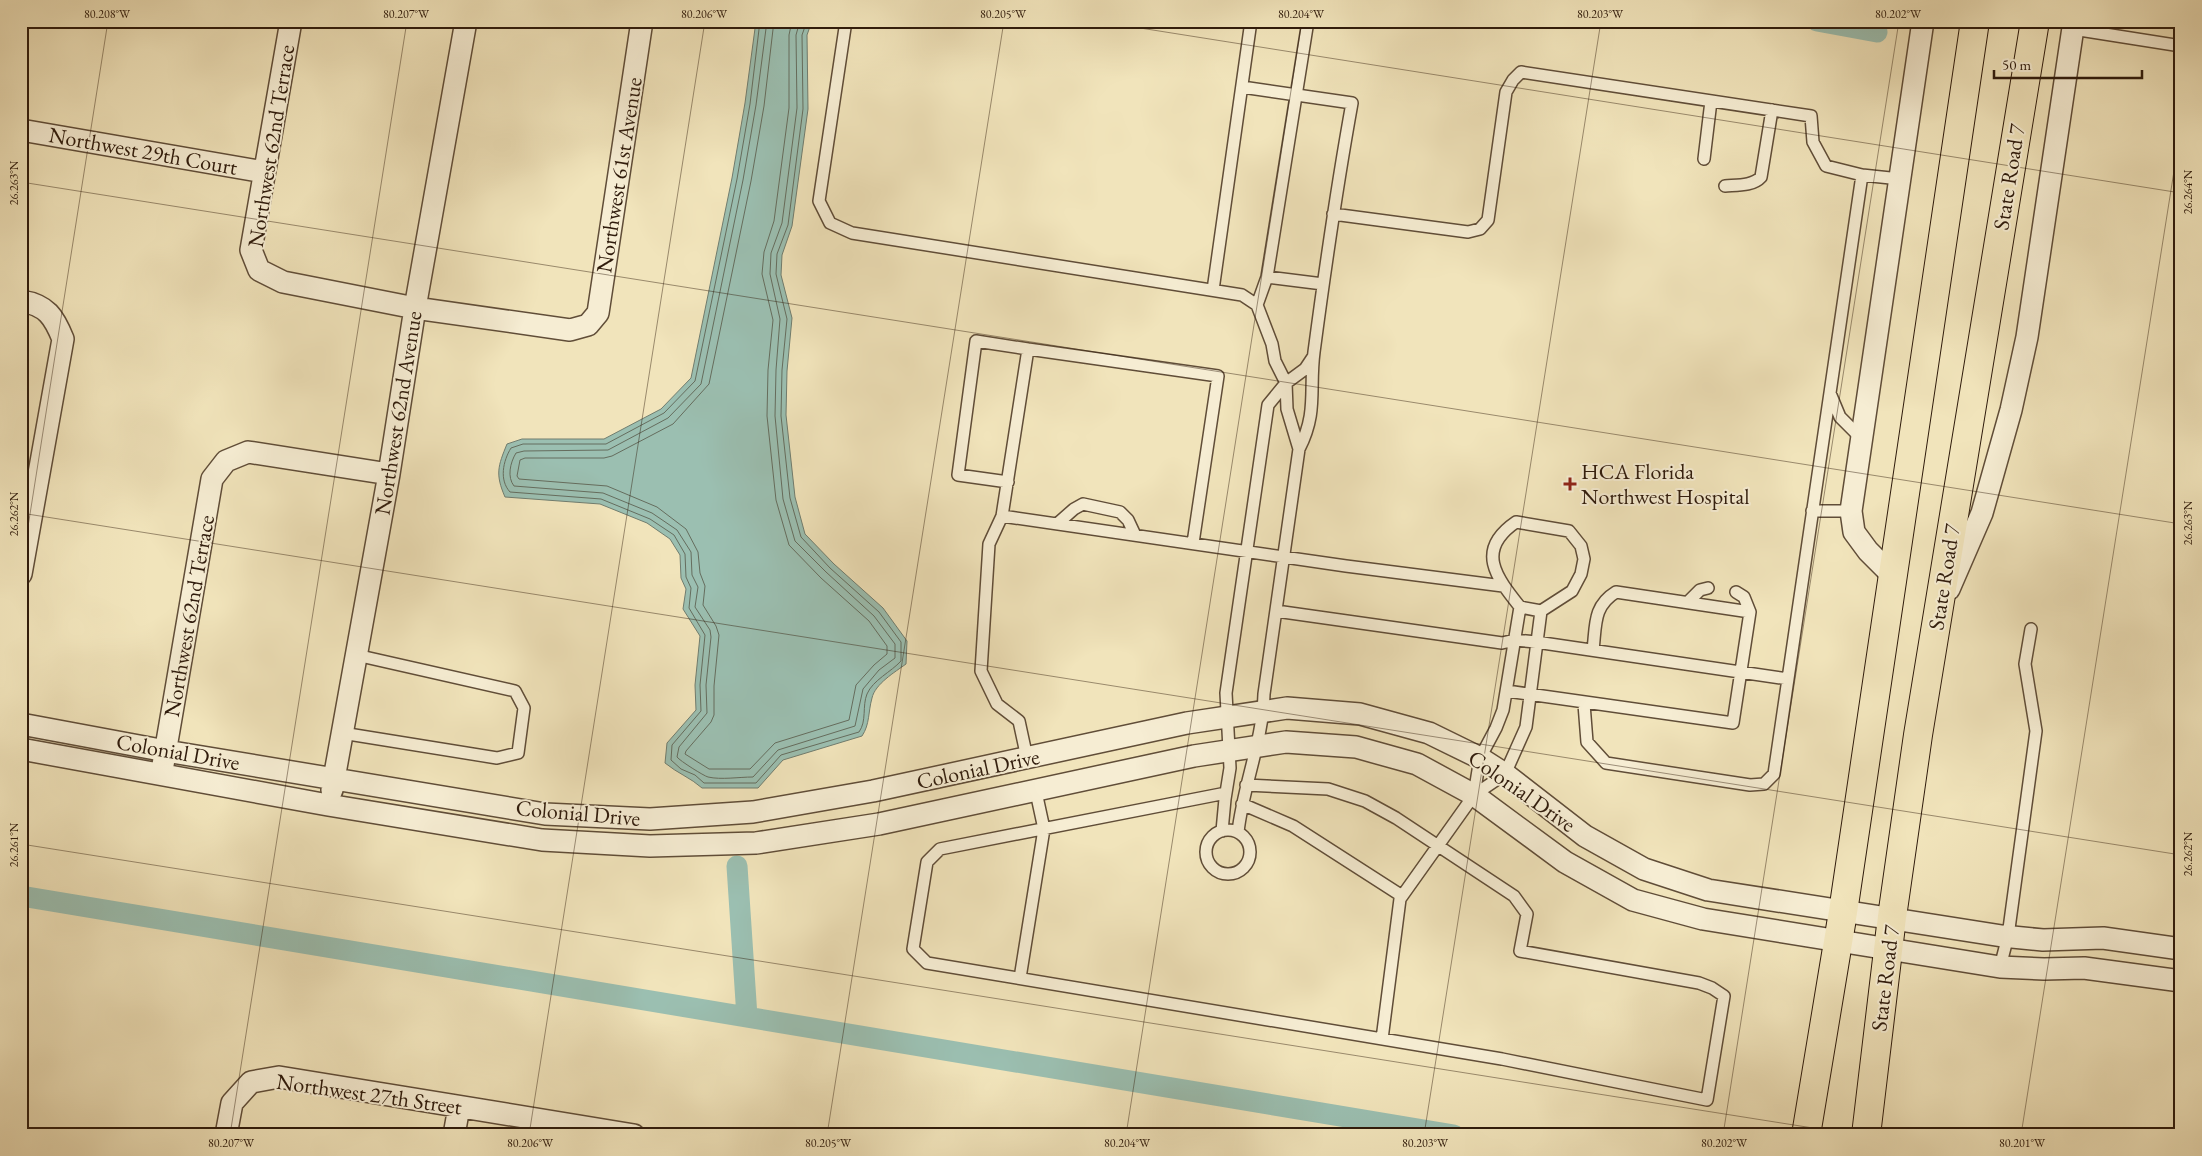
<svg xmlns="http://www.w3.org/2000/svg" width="2202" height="1156" viewBox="0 0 2202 1156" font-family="'EB Garamond',serif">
<rect width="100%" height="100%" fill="#f1e4bb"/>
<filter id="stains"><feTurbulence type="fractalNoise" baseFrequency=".004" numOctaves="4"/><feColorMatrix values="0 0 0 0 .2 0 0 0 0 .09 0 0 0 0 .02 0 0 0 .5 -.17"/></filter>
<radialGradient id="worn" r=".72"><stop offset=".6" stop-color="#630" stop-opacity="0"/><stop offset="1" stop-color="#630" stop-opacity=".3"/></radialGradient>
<path fill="#9bbfb1" stroke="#707d6f" d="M756,21H812L807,35L808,109L792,226L782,255L781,275L792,318L787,371L786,415L795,497L805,534L834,564L883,608L907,641L906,664C895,672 875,684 872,698C868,712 870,724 862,736L783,760L758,788H702C691,778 677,773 665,763L667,743L696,710L695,685L700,636L683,609L686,589L681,578L680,555L670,539L647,523L600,504L505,497C495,474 498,466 507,444L522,439H604L661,409L691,378L732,178L745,103Z"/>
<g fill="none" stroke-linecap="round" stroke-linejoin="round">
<path stroke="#656d5e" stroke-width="1" d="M760,21L750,104L737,179L695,381L664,413L606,444H523L511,448C503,461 499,480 510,492L601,499L650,519L674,535L685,554L686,577L691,588L689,608L705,635L700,685L701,711L672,745L671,760L681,769L695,775L704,783H756L781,755L859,732C867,721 862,706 867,694C873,680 891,672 901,661V642L879,612L830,568L801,537L790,498L781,416L782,370L787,319L776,274L777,254L788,225L803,109L802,35L807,21
M767,21L756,105L743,180L701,384L668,418L608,450L524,451L516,453C510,463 507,477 514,486L603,493L652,513L677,530L691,552L692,575L698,587L695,607L710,630L711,637L706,685L707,713L679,747L677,757C680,761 704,776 708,777C721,780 739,777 753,777L778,750L855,726L863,689L879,670L895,658V644L874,616L826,572L795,541L783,499L775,416L776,370L780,319L770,274L771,253L782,223L797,108L796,35L800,21
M774,21L764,106L751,181L709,384L673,424L612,456L604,458H525L520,460L517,476L519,479L607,486L657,507L686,529L698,552L700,573L705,586L703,605L716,626L719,635L714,686V715L711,722L686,751L685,754L709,769H750L775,743L849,720L856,685L874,665L887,654V646L869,621L821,578L789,545L776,500L767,416L768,370L773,320L762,274L764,252L774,221L789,108V35L792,21"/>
<path stroke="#9bbfb1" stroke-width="21" d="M1817,21L1877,32
M737,866L747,1017
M21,896L1454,1135"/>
<defs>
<path id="lane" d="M846,21L819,201L830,223L852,233L1242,295L1257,305L1272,344L1275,361L1286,383L1287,409L1299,449
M2073,29L2181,46
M1704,159L1711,101
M1725,186C1737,185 1753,186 1761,177L1772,110
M1333,214L1468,232L1480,229L1488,220L1506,92L1513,80L1521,72L1811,116L1813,142L1826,166L1862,175L1900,179
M1267,277L1323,284
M1213,290L1251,21
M1257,305L1267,277L1308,21
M1830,393L1840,417L1862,439
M1008,482L958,475L976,341L1028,349
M1812,511H1851
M1002,516L1346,566L1503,586
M1516,522L1569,531L1581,546L1584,559L1581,574L1572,591L1541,611L1520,607C1496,577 1475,550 1516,522Z
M1057,524L1074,509L1083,504L1120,512L1128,520L1135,535
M1736,592L1744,597L1750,612
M1688,602L1700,590L1708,588
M1276,611L1502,643L1515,640L1536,642L1788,679
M1507,691L1733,723L1750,612L1616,592C1593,606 1596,625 1593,650
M1584,704L1587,742L1606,763L1750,785L1764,784L1774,774L1862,175
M342,733L497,758L518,753L524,708L515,691L356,655
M1027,758L1019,721L997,704L981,671L989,544L1002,516L1028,349L1218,376L1193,543
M1226,793L940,849L927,862L913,949L927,963L1502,1059L1707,1100L1724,996L1712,988L1699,983L1520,951L1527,914L1514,896L1396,818L1365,801L1328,789L1246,785
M1474,795L1480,758L1496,728L1503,710L1520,607
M1242,804L1293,826L1402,896
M1206 852a22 22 0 1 1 44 0a22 22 0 1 1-44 0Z
M1222,831L1225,799L1230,768L1226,693L1268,405L1286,383L1305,369L1313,357
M1238,832C1243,786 1263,740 1264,694L1299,449C1318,412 1309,390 1314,352C1325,269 1337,186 1352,103L1242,87
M2000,967L2008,936L2036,731L2025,664L2031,629
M1020,978L1044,829L1036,792
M1382,1039L1400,899L1474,795L1505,774L1526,727L1541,611"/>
<path id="street" d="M291,21L251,250L259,270L283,282L415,308L570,330L588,325L598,313L642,21
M21,130L264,172
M21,301C47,305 54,317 63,339L21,574
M1893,576L1868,551L1854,532L1851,511L1923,21
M1949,589L1982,513L2011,410L2027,337L2074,21
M21,724L166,751L545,814L650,819L753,812L873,791L1187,723L1287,708L1360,714L1429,733L1480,758L1505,774L1585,836L1644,869L1708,890L2002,936L2043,940L2103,938L2181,949
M21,749L328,805L542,840L650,846L756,843L879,824L1194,756L1286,742L1356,747L1417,764L1474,795L1565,862L1633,900L1703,919L2000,967L2044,969L2084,968L2181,981
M163,765L212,479L226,461L248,452L389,474
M332,790L389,474L415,308L466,21
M226,1135L232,1103L251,1082L279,1077L634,1135
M454,1135L459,1107"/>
<path id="primary" d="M1806,1135L1843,912L1975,21
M1866,1135L1892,917L1918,735L2035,21"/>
</defs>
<use href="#lane" stroke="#604d38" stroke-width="14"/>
<use href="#street" stroke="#604d38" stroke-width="24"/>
<use href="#primary" stroke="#2f1b0c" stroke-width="30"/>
<use href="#lane" stroke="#f6edd3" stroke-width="11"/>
<use href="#street" stroke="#f6edd3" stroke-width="21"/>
<use href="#primary" stroke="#f1e4bb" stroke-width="28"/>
</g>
<path fill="none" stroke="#2f1b0c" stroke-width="1" stroke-opacity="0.45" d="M1096,21L2181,193M21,182L2181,524M21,513L2181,855M21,571L108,21M21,844L1857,1135M230,1135L407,21M529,1135L705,21M827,1135L1004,21M1126,1135L1302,21M1424,1135L1601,21M1723,1135L1899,21M2021,1135L2181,127"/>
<path fill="#8f2418" stroke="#f6edd3" stroke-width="2" d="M1567.5 476.5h5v5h5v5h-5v5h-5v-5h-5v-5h5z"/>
<g text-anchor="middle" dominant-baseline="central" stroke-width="4" stroke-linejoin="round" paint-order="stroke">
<g font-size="22" fill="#2f1b0c" stroke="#f6edd3">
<text transform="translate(271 146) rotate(-81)">Northwest 62nd Terrace</text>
<text transform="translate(143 151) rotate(10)">Northwest 29th Court</text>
<text transform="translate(619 175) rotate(-81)">Northwest 61st Avenue</text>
<text transform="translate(2009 177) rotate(-81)">State Road 7</text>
<text transform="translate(398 413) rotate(-81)">Northwest 62nd Avenue</text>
<text transform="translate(1944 577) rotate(-81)">State Road 7</text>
<text transform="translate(189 616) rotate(-80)">Northwest 62nd Terrace</text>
<text transform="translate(178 752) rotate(10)">Colonial Drive</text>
<text transform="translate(978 769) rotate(-12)">Colonial Drive</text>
<text transform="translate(1522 791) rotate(35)">Colonial Drive</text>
<text transform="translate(578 813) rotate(5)">Colonial Drive</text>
<text transform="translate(1885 978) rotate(-83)">State Road 7</text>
<text transform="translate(369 1094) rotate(8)">Northwest 27th Street</text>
</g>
<g font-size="22" fill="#2f1b0c" stroke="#f6edd3" text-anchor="start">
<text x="1581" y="471">HCA Florida<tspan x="1581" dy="25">Northwest Hospital</tspan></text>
</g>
</g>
<rect width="2202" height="1156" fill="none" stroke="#f1e4bb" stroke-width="55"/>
<path d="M1994 70v8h148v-8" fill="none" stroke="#2f1b0c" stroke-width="2.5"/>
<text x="2002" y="70" font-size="15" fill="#2f1b0c" stroke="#f6edd3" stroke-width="4" paint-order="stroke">50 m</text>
<rect x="28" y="28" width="2146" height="1100" fill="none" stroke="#2f1b0c" stroke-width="2"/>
<g font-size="12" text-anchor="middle" fill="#2f1b0c">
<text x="107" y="18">80.208°W</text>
<text x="406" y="18">80.207°W</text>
<text x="704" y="18">80.206°W</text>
<text x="1003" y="18">80.205°W</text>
<text x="1301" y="18">80.204°W</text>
<text x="1600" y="18">80.203°W</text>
<text x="1898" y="18">80.202°W</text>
<text transform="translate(14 183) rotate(-90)" y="4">26.263°N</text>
<text transform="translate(2188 192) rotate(-90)" y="4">26.264°N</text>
<text transform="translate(14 514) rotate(-90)" y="4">26.262°N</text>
<text transform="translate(2188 523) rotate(-90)" y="4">26.263°N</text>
<text transform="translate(14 845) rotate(-90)" y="4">26.261°N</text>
<text transform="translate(2188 854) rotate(-90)" y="4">26.262°N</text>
<text x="231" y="1147">80.207°W</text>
<text x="530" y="1147">80.206°W</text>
<text x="828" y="1147">80.205°W</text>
<text x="1127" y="1147">80.204°W</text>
<text x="1425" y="1147">80.203°W</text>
<text x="1724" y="1147">80.202°W</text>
<text x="2022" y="1147">80.201°W</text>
</g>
<rect width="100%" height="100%" filter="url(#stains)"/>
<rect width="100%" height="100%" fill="url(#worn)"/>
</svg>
